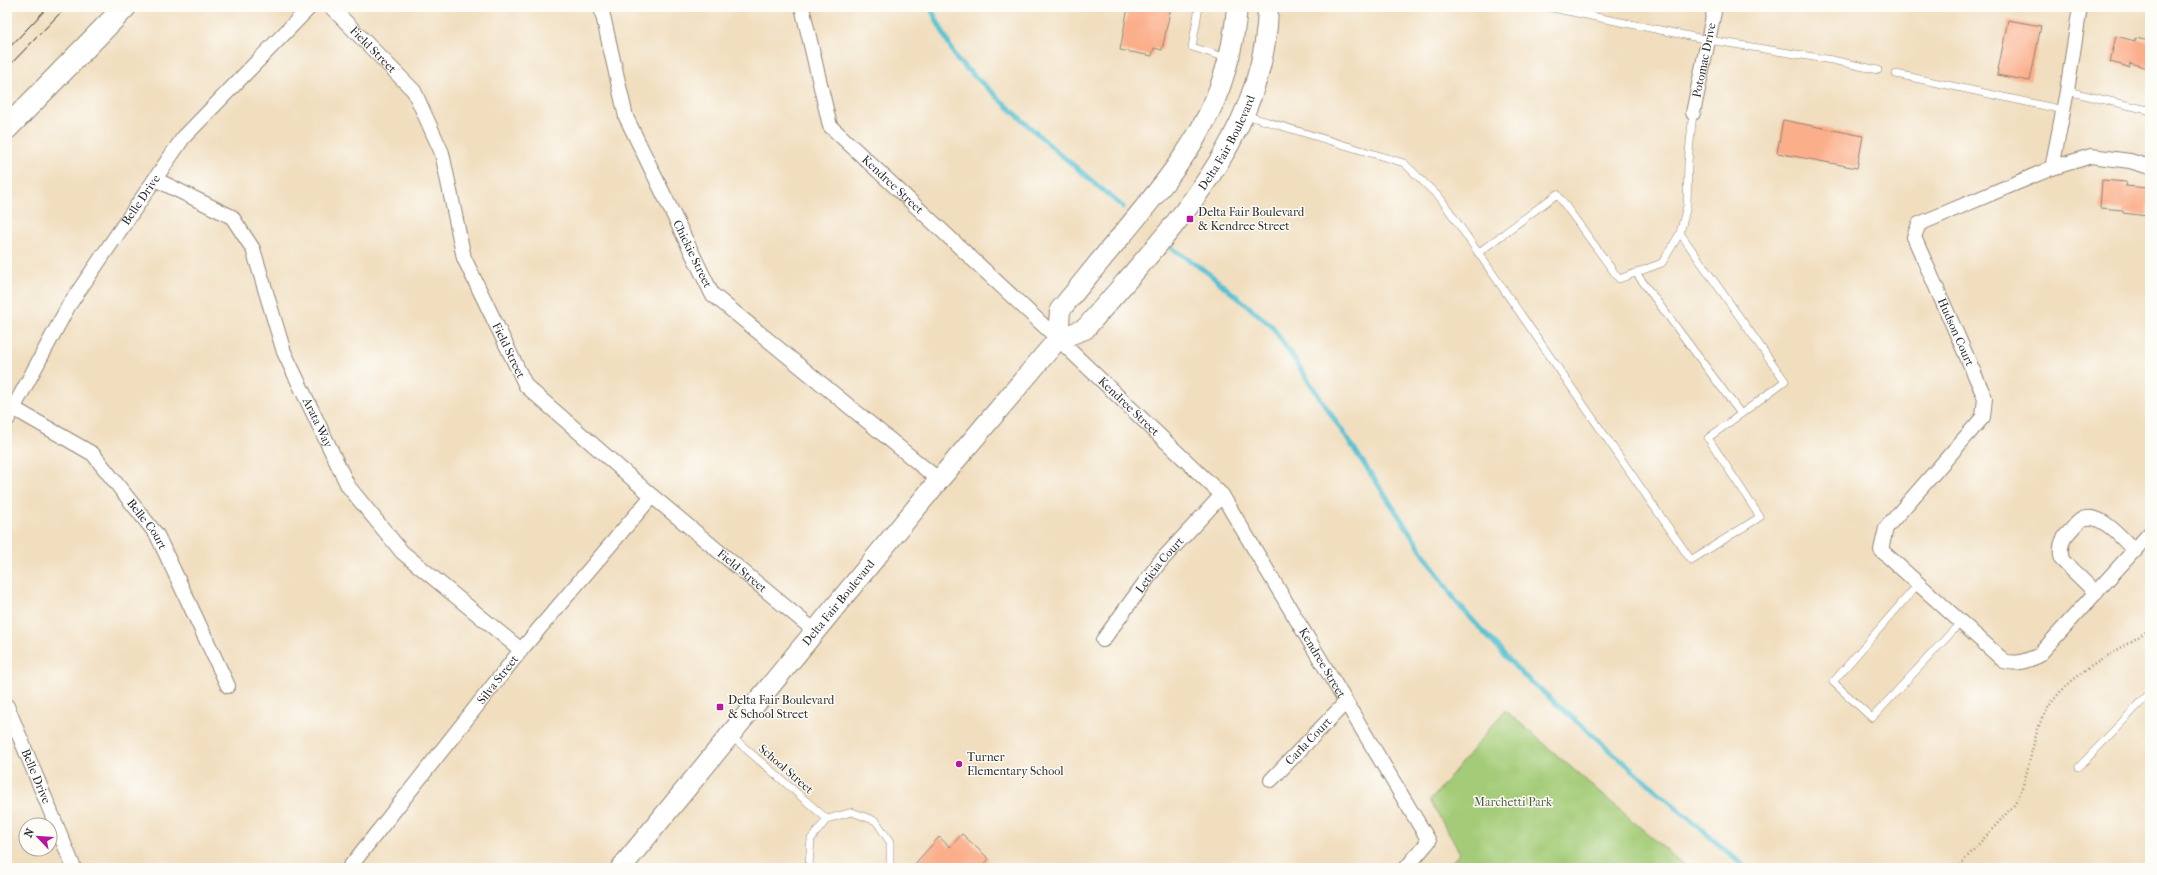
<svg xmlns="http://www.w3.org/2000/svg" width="2157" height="875" viewBox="0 0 2157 875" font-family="'IM FELL French Canon',serif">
<rect width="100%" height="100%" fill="#fdfcf7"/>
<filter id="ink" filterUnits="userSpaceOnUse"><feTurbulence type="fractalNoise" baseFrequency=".025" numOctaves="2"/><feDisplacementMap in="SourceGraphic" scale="8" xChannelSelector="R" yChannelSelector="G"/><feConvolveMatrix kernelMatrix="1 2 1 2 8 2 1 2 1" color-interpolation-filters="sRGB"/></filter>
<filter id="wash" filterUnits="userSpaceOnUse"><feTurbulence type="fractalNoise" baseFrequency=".012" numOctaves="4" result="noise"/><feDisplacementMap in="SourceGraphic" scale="16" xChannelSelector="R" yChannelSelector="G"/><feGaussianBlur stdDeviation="0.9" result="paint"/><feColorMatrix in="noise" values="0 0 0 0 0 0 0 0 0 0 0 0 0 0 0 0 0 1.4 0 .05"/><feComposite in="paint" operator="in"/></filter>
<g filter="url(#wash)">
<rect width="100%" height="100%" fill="#f1debf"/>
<path fill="#a4cc78" stroke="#687c52" d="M1505,710L1687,868H1446L1460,853L1430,801Z"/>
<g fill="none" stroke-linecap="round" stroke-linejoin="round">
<path stroke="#57c1d2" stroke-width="5" d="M930,7L957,60L1054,149L1123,207
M1172,248L1208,273L1272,326L1457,603L1521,673L1746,868"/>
</g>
<g id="blocks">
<path fill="#fbae8a" d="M1128,7H1171L1162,50L1154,48L1152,56L1120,50Z
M2008,20L2041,26L2030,81L1997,75Z
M2116,36L2135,41V38L2150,41V69L2130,63L2129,67L2110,62Z
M1783,120L1863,136L1857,168L1777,153Z
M2102,180L2126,182L2125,186L2149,188L2147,216L2123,213V210L2100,208Z
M962,834L989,859L981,868H911L939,837L950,847Z"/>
</g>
</g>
<g filter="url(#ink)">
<use href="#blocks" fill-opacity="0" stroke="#8e8475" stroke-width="1"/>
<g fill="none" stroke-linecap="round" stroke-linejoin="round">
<defs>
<path id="service" d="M1199,7L1192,47L1227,58
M1547,7L1709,40L1832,60L1878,70
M1896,74L2064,110
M2067,91L2148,110
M1245,115L1404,163L1441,199L1691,560L1760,517L1708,438L1741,414
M1478,253L1557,194L1619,279L1662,263L1680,233L1687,206L1688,162L1693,113
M1636,273L1741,414L1785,381L1680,233
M1919,583L1833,682L1872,718L1961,622
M731,736L827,819
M2079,767L2147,696
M811,868L809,865L811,839L827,819L852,812L876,821L890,842V868"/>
<g id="minor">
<path id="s1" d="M331,7L414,91L442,153L464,258L526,386L652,496L816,632"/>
<path id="s2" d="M601,7L626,117L712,294L939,480"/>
<path id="s3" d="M802,7L830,126L1058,339L1222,495L1429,841L1406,868"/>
<path id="s4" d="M1693,113L1715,7"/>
<path id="s5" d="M2150,167L2130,161L2091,156L2052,168L1919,224L1914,237L1985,398L1983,417L1886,528L1881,550L2004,661C2016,665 2026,661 2038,656L2150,533"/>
<path d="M2052,168L2067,91L2080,7"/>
<path id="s6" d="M155,179L232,217L253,249L284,352L348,486L402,552L521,650"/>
<path id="s7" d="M13,408L93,454L157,535L228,686"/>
<path id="s8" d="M7,420L69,305L183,138L310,7"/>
<path d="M2096,593L2062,560C2059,549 2061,540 2069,532C2074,527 2079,519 2086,518C2104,515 2123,540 2135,551"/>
<path id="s9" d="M1103,640L1159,563L1222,495"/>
<path id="s10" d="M7,706L74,868"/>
<path id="s11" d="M1271,780L1346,702"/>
<path id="s12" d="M349,868L521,650L652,496"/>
</g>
<g id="secondary">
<path d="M1058,339L1060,310C1081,285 1101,259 1122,235C1183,161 1229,108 1237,7"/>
<path id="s13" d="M621,868L939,480L1058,339L1085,329C1164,235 1266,140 1268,7"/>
</g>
<path id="motorway" d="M7,128L125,7"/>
</defs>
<use href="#service" stroke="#8e8475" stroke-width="8"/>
<use href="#minor" stroke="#8e8475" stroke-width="16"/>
<use href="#secondary" stroke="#8e8475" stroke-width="22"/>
<use href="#motorway" stroke="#8e8475" stroke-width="24"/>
<path stroke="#8e8475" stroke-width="2.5" stroke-dasharray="1 3" stroke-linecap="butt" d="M1957,868L2015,804C2028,779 2030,752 2039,726C2057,677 2111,657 2150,629"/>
<use href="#service" stroke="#fff" stroke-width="7"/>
<use href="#minor" stroke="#fff" stroke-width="14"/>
<use href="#secondary" stroke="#fff" stroke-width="20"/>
<use href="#motorway" stroke="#fff" stroke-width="22"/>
<path stroke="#2b2b2b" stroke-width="1" d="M7,50L48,7
M7,68L66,7"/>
</g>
</g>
<g fill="#b5179e" stroke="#fdfcf7" stroke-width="1.5">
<rect x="1186" y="215" width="8" height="8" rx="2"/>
<rect x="716" y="703" width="8" height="8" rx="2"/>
<circle cx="959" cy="764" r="4"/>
</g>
<g text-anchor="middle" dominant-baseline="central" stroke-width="3" stroke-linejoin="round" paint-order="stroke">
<g font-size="12" fill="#2b2b2b" stroke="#fdfcf7">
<text stroke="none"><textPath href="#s1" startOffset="60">Field Street</textPath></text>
<text stroke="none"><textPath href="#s4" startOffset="54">Potomac Drive</textPath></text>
<text stroke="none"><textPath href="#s13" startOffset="950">Delta Fair Boulevard</textPath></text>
<text stroke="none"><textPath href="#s3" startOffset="208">Kendree Street</textPath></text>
<text stroke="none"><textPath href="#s8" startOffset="258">Belle Drive</textPath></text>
<text stroke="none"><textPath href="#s2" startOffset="265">Chickie Street</textPath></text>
<text stroke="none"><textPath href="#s5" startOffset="363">Hudson Court</textPath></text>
<text stroke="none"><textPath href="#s1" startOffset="396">Field Street</textPath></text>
<text stroke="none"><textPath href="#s3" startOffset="532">Kendree Street</textPath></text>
<text stroke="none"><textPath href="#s6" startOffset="310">Arata Way</textPath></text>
<text stroke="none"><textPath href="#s7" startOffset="181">Belle Court</textPath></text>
<text stroke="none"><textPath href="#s9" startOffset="94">Leticia Court</textPath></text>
<text stroke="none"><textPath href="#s1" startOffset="720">Field Street</textPath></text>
<text stroke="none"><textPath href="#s13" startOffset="343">Delta Fair Boulevard</textPath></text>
<text stroke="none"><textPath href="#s3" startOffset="856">Kendree Street</textPath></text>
<text stroke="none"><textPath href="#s12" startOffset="240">Silva Street</textPath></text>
<text stroke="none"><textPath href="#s11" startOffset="54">Carla Court</textPath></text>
<text transform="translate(786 769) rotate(41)">School Street</text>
<text stroke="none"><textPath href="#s10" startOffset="76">Belle Drive</textPath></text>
</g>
<g font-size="12" fill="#2b2b2b" stroke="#fdfcf7" text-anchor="start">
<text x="1198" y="212">Delta Fair Boulevard<tspan x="1198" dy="14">&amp; Kendree Street</tspan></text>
<text x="728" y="700">Delta Fair Boulevard<tspan x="728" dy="14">&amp; School Street</tspan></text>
<text x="967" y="757">Turner<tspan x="967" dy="14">Elementary School</tspan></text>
</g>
<g font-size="12" fill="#4f5b42" stroke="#fdfcf7">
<text x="1513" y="802">Marchetti Park</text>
</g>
</g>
<rect width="2157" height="875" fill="none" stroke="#fdfcf7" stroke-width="24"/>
<g transform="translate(38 837) rotate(295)"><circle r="19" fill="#fdfcf7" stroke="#a9a8a5"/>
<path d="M0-3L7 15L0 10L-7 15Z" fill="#b5179e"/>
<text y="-6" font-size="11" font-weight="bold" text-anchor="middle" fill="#2b2b2b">N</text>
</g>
</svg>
